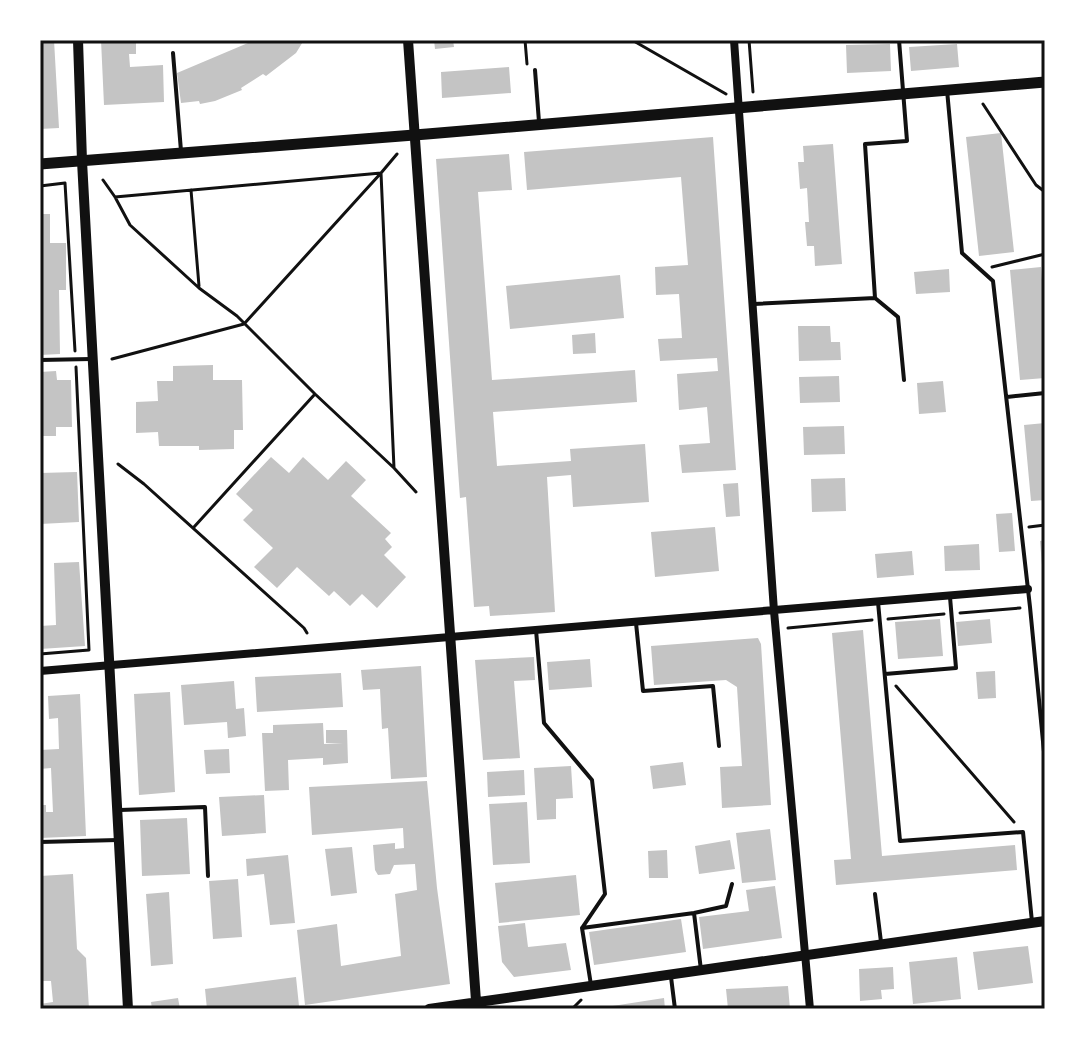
<svg xmlns="http://www.w3.org/2000/svg" width="1085" height="1049" viewBox="0 0 1085 1049" font-family="Manrope,sans-serif">
<rect width="100%" height="100%" fill="#fff"/>
<path fill="#c4c4c4" d="M40,40H54L59,128L40,129Z
M101,40H136V54H129L130,67L163,65L164,102L104,105Z
M255,40H304L296,53L266,76L263,74L241,88L242,90L215,101L200,104L199,101L181,103L177,73Z
M434,40H453L454,47L435,49Z
M890,44L891,71L847,73L846,45Z
M957,44L959,67L911,71L909,47Z
M509,67L511,93L442,98L441,72Z
M1001,133L1014,252L979,256L966,137Z
M713,137L736,470L682,473L679,445L710,443L707,407L679,410L677,374L718,371L717,358L660,361L658,339L682,338L679,294L656,295L655,267L688,265L681,177L527,190L524,152Z
M833,144L842,264L815,266L814,246H807L805,222H809L807,188L800,189L798,162H804L803,146Z
M509,154L512,190L478,192L492,380L635,370L637,402L493,412L497,466L571,461L570,449L645,444L649,502L573,507L571,475L547,477L555,612L490,616L489,606L474,607L466,497L460,498L436,159Z
M40,214H50V243H66V290H59L60,354L40,355Z
M1041,267L1045,318V378L1020,380L1010,270Z
M949,269L950,292L916,294L914,272Z
M620,275L624,318L510,329L506,286Z
M798,326H830L831,342H840L841,360L799,361Z
M595,333L596,353L573,354L572,335Z
M213,365V380H242L243,430H234V449L199,450V446H159L158,432L136,433V402L158,401L157,381H173V366Z
M56,371L57,380H71L72,427H56V436H40V372Z
M839,376L840,402L800,403L799,377Z
M943,381L946,412L919,414L917,383Z
M1045,423V500L1031,501L1024,425Z
M844,426L845,454L804,455L803,427Z
M271,457L289,473L303,457L328,480L346,461L366,480L351,496L391,533L385,539L392,547L384,555L406,577L377,608L362,594L350,606L334,591L329,596L297,567L277,588L254,567L273,548L243,520L253,510L236,494Z
M77,472L79,522L40,524V473Z
M845,478L846,511L812,512L811,479Z
M738,483L740,516L726,517L723,484Z
M1012,513L1015,551L999,552L996,514Z
M715,527L719,571L655,577L651,532Z
M1045,540V577H1043L1040,541Z
M979,544L980,570L945,571L944,546Z
M912,551L914,575L877,578L875,554Z
M79,562L85,646L40,649V626L56,625L54,563Z
M940,619L943,656L898,659L895,622Z
M990,619L992,643L958,646L956,622Z
M863,630L882,856L1015,845L1017,870L836,885L834,860L851,859L832,633Z
M758,638L761,644L771,805L722,808L720,767L742,766L737,687L726,680L654,685L651,646Z
M534,657L535,680L514,681L520,758L483,760L475,660Z
M590,659L592,687L549,690L547,662Z
M421,666L427,777L391,779L388,728L382,729L380,689L363,690L361,670Z
M995,671L996,698L978,699L976,672Z
M341,673L343,707L257,712L255,677Z
M234,681L236,709L244,708L246,736L228,738L227,722L184,725L181,685Z
M170,692L175,792L139,795L134,694Z
M80,694L86,836L40,838V805H46V812H53L51,768L40,769V750L59,749L58,718L49,719L48,696Z
M323,723L324,744L343,743H326V730H347L348,763L323,765V758L288,760L289,790L265,791L262,733H273V725Z
M229,749L230,773L206,774L204,750Z
M683,762L686,785L653,789L650,766Z
M571,766L573,798L556,799V819L537,820L534,768Z
M524,770L525,795L488,797L487,772Z
M427,781L437,888L450,984L305,1005L297,930L337,924L341,966L401,956L395,894L417,890L415,864L394,865L390,874L378,875L375,870L373,845L395,843V849L404,848L403,828L312,835L309,787Z
M264,795L266,833L222,836L219,797Z
M527,802L530,863L493,865L489,804Z
M187,818L190,874L142,876L140,820Z
M770,829L776,880L742,883L736,833Z
M730,840L735,869L699,874L695,846Z
M352,847L357,893L331,896L325,849Z
M667,850L668,878H649L648,851Z
M288,855L295,923L270,925L264,874L247,876L246,859Z
M73,874L77,949L86,958L89,1009H40V1004L53,1002L51,981H40V876Z
M576,875L580,915L499,923L495,883Z
M238,879L242,937L213,939L209,881Z
M775,886L782,938L703,949L699,917L749,911L746,890Z
M169,892L173,964L151,966L146,894Z
M681,919L686,952L594,965L589,932Z
M525,923L528,947L566,943L571,970L514,977L502,962L498,926Z
M1028,946L1033,983L978,990L973,952Z
M957,957L961,999L913,1004L909,962Z
M893,967L894,989L881,990L882,999L860,1001L859,969Z
M296,977L299,1006L279,1009H207L205,989Z
M788,986L790,1009H728L726,989Z
M178,998L180,1009H152L151,1002Z
M664,998L665,1009H606V1007Z"/>
<g fill="none" stroke-linecap="round" stroke-linejoin="round">
<path stroke="#111" stroke-width="3" d="M525,40L527,64
M632,40L726,94
M749,40L753,92
M983,104L1036,185L1045,192
M381,173L394,468
M103,180L115,197L130,225L199,288L237,316L315,394L394,468L416,492
M40,186L65,183L75,351
M191,190L199,286
M115,197L381,173L397,154
M992,267L1045,254
M112,359L244,324L381,173
M118,464L144,484L304,628L307,633
M194,527L315,394
M1029,527L1045,525
M960,613L1020,608
M888,619L944,614
M788,628L872,620
M40,654L89,650L76,367
M896,686L1014,822
M572,1009L581,1000"/>
<path stroke="#111" stroke-width="4" d="M899,40L907,141L865,144L875,298L898,317L904,380
M215,41L217,40
M173,53L181,151
M535,70L539,122
M947,90L962,253L993,281L1030,607L1045,762
M754,304L875,298
M40,360L91,359
M1007,397L1045,393
M878,602L900,841L1023,832L1032,922
M636,623L643,691L713,686L719,746
M536,630L544,723L592,780L605,894L582,928L591,985
M885,674L956,668L950,597
M120,810L205,807L208,876
M40,842L118,840
M875,894L881,942
M694,913L701,970
M582,928L694,913L726,906L732,884
M671,977L675,1009"/>
<path stroke="#111" stroke-width="8" d="M734,40L774,611L810,1009
M40,671L1028,589"/>
<path stroke="#111" stroke-width="10" d="M78,40L82,161L128,1009
M408,40L476,1001
M429,1009L1045,921"/>
<path stroke="#111" stroke-width="11" d="M40,164L427,134L1045,82"/>
</g>
<rect width="1085" height="1049" fill="none" stroke="#ffffff" stroke-width="84"/>
<rect x="42" y="42" width="1001" height="965" fill="none" stroke="#111" stroke-width="3"/>
</svg>
